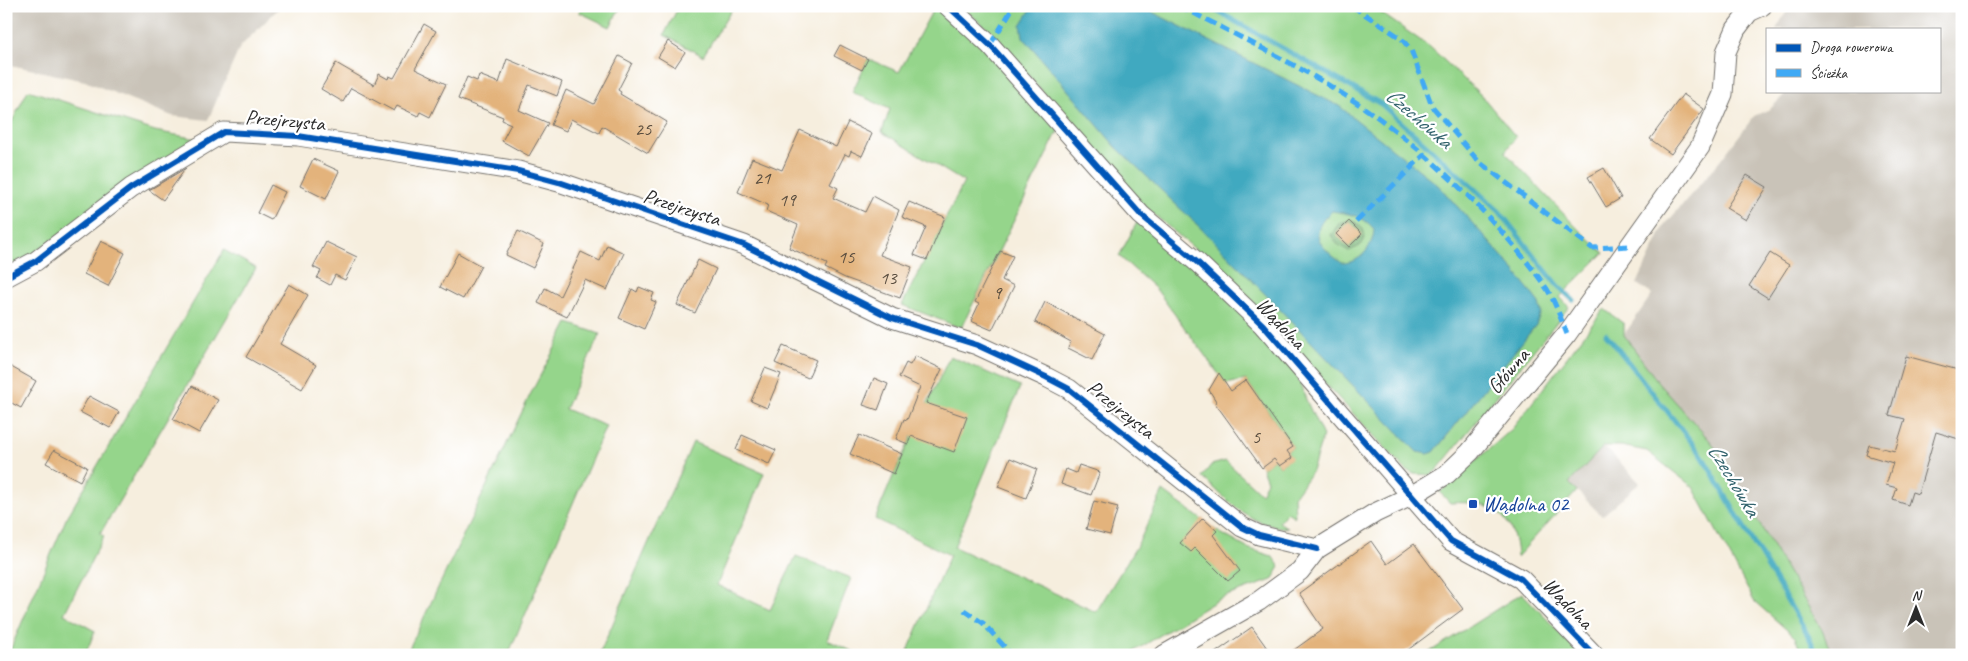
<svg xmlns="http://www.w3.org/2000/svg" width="1968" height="661" viewBox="0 0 1968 661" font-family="Caveat,sans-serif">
<rect width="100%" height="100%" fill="#fff"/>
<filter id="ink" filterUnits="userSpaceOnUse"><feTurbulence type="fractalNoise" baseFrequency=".02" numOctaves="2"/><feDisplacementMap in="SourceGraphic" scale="10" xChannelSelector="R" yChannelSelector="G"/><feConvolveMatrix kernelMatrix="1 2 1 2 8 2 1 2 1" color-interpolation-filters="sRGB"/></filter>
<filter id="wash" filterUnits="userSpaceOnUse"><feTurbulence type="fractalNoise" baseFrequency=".0096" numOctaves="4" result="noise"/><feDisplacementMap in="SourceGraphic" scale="20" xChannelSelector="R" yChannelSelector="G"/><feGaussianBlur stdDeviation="1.12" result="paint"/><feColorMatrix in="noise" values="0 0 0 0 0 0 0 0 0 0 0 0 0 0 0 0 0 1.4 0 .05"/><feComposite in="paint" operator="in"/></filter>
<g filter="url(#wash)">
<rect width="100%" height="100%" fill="#f6eede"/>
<path fill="#c9c3b8" d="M9,6H281L240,47L208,120L172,116L85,81L6,64V16Z
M1790,6H1962V655H1832L1822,630L1712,443L1658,382L1624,335L1652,294L1637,284L1664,226L1720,161L1754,116L1770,109L1784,95V91H1939V29H1776Z
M1604,446L1640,483L1602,516L1569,483Z"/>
<path fill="#95d58b" stroke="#60805b" d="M583,6H621L610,27L579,12Z
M679,6H734L703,56L664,35Z
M935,6H948L1061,125L961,328L902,305L964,182L882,132L890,109L852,92L868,59L899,72Z
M960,6H1371L1430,47L1482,96L1516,137L1505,152L1580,231L1604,253L1560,297L1569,307L1437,470L1431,475L1414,474L1406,470L1214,265L1138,201L988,29Z
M28,90L155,131L197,139L28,257L6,268V133Z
M1141,215L1289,355L1307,402L1323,436L1312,471L1294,496L1295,517L1287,512L1279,522L1288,528C1249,526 1229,501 1202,477L1211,465L1226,461L1261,494L1267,481L1262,468L1274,459L1280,466L1291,458L1287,451L1293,447L1246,380L1226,384L1156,289L1119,256Z
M224,250L256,268L100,534L104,536L64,614L95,631L85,655H8L66,519Z
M1604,309L1624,324V335L1658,382L1712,443L1822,630L1832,655H1802L1795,637L1754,601L1693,487L1647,451L1621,446H1604L1569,483L1577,491L1517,557C1515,514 1491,500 1450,503L1440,492L1512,429Z
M568,323L600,334L565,409L606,426L508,655H406L530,395Z
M950,356L1020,387L954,547L1096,612L1138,544L1163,491L1217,531L1247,548L1272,556L1280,567L1272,580L1221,598L1128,655H906L950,555L875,519L894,474Z
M693,442L764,473L717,585L770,610L796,556L851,578L827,640L861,655H599Z
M1522,593L1581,655H1425Z"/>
<path fill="#78b677" stroke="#527051" d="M1353,220L1363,229L1365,236L1360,246L1349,251L1338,245L1331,235L1340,222Z"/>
<path fill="#40a9c0" stroke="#366a76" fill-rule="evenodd" d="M1033,6H1140L1339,106L1438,185L1510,265L1539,303L1541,312L1536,325L1434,452L1428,454L1417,452L1213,240L1115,146L1023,37L1021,25ZM1332,211C1350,214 1362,215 1374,229C1373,247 1361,263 1342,263C1320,247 1306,233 1332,211Z"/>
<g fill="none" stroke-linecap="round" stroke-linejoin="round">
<path stroke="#40a9c0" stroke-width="5" d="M1208,6L1381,104L1499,211L1557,285L1573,300
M1606,334L1701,454L1810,639L1817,655"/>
</g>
<g id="blocks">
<path fill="#e3b37b" d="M424,24L436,31L415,69L446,84L430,117L420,112L418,116L397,106L394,111L351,88L343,102L321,89L336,63L374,85L379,74L388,79L389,76L394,78Z
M668,41L685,52L675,67L658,57Z
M840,45L868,59L862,70L834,56Z
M619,56L632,63L618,90L621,92L620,94L667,122L648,153L602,126L599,133L571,119L566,131L551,125L566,90L594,104Z
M507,59L562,82L557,96L529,85L519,110L548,123L529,156L502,141L511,124L502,120L503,117L458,99L467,77L477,81L479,75L499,83Z
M1683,94L1704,109L1671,154L1650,139Z
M848,122L872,134L862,156L851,151L849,156L845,154L830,184L838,188L833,198L865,212L873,196L899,210L880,255L912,267L900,298L845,278L825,268L827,264L789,248L798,225L766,211L768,205L738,192L752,158L782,170L800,130L836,147Z
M313,159L339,171L326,199L300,186Z
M186,168L163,200L149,190Z
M1604,168L1621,198L1606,207L1588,177Z
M1747,175L1767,187L1746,220L1726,208Z
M271,185L285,192L271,220L257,213Z
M909,202L945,217L927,260L914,255L926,227L902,217Z
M1349,221L1362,234L1349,247L1336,234Z
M518,231L544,244L533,268L506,255Z
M101,241L125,253L108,286L84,274Z
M326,242L357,257L345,280L335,275L330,285L317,278L321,271L313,267Z
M607,245L624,253L607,290L585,280L567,317L538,303L545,288L560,296L581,252L600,261Z
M1000,251L1013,256L1002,280L1014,286L992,330L971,321L979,304L975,302Z
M458,253L481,266L463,299L440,287Z
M1770,253L1789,265L1768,298L1749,286Z
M698,260L716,269L695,313L677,305Z
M289,284L308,295L280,344L316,365L302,389L246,357Z
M639,287L654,293L651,300L656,302L644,329L619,318L632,289L637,292Z
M1045,302L1105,334L1092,360L1068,348L1071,342L1035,322Z
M783,346L816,360L808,378L775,363Z
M915,356L942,369L926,403L967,417L954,452L911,436L908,444L896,439L904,419L907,420L920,387L899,377L906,363L910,365Z
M1906,356L1962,371V440L1936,432L1918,494L1912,492L1908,505L1893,500L1897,488L1886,485L1893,463L1866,455L1869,445L1895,451L1905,419L1889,415Z
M6,364L36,381L21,408L6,400Z
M765,368L781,374L767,408L751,401Z
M1219,373L1231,391L1246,380L1293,447L1287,451L1292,458L1280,466L1274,459L1262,468L1215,403L1216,401L1209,390Z
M874,378L888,384L878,410L863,405Z
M192,386L218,400L199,433L173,419Z
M89,396L119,412L110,428L80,412Z
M742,435L776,450L769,464L736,450Z
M859,435L902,454L894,474L850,454Z
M54,450L87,467L80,481L46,463Z
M1010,458L1037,469L1026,498L998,487Z
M1079,465L1100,472L1091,495L1061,484L1066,469L1076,473Z
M1094,501L1118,507L1110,535L1086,529Z
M1203,518L1217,531L1213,535L1240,571L1228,581L1195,548L1191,552L1180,543Z
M1371,541L1387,564L1414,544L1463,609L1401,655H1287L1323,629L1299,593Z
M1252,627L1272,655H1212Z"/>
</g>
</g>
<g filter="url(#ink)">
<use href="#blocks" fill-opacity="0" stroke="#726f6a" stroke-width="1"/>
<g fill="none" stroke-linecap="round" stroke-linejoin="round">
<defs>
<path id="minor" d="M948,6L990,45L1141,215L1198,263L1263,325L1451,541L1521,579L1594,655
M6,277L36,261L131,188L224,132L298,136L518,171L559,182L744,245L892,318L977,345L1046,377L1069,389L1242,527L1259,535L1317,549
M1164,655L1259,601L1300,571L1317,549L1375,513L1411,496L1447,474L1470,452L1567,334L1700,147L1723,94L1726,52L1736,29L1749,12L1762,6"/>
</defs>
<use href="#minor" stroke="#726f6a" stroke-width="21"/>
<use href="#minor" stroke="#fff" stroke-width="19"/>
<path stroke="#3fa9f5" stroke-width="5" stroke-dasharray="10 5" stroke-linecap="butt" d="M1180,6C1235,35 1293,62 1346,96C1416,139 1500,221 1547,289C1555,302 1561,319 1567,334
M1352,6L1401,38L1411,50L1432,106L1479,162L1592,248L1630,246
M990,45L1014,6
M1356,222L1424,155
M964,610L983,623L1012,655"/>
<defs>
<path id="cycleway" d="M948,6L990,45L1141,215L1198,263L1263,325L1451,541L1521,579L1594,655
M6,277L36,261L131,188L224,132L298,136L518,171L559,182L744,245L892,318L977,345L1046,377L1069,389L1242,527L1259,535L1317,549"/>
</defs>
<use href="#cycleway" stroke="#fff" stroke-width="9"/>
<use href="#cycleway" stroke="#0057b8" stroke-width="6"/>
</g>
</g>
<rect fill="#1a4fb4" stroke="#fff" stroke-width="2" x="1468" y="499" width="10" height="10" rx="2.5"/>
<g text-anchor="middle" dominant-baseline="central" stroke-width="4.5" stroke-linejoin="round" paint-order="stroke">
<g font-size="19" fill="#594d3f">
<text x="643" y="129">25</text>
<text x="762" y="178">21</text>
<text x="787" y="200">19</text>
<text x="846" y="257">15</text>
<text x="888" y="278">13</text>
<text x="997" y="293">9</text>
<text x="1256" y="437">5</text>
</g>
<g font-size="21" fill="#2b2b2b" stroke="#fff">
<text transform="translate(285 120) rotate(5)">Przejrzysta</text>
<text transform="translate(682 207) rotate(18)">Przejrzysta</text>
<text transform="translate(1281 323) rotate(47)">Wądolna</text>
<text transform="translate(1508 371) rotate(-50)">Główna</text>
<text transform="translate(1121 409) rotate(39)">Przejrzysta</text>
<text transform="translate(1568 603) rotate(46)">Wądolna</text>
</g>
<g font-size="21" fill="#164399" stroke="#fff" text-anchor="start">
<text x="1483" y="504">Wądolna 02</text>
</g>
<g font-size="22" font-style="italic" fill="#34646e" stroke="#fff">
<text transform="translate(1419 118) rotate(41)">Czechówka</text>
<text transform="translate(1734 480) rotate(59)">Czechówka</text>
</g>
</g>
<rect width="1968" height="661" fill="none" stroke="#fff" stroke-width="25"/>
<rect x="1766" y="28" width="175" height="65" fill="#ffffff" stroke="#aaaaaa"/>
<rect x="1776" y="44" width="25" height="8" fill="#0057b8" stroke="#aaaaaa"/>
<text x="1810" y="52" font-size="15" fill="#2b2b2b">Droga rowerowa</text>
<rect x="1776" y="69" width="25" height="8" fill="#3fa9f5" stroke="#aaaaaa"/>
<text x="1810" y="78" font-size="15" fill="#2b2b2b">Ścieżka</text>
<g transform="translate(1916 608)" stroke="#ffffff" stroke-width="4" paint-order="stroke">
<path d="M0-4L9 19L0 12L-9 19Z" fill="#2b2b2b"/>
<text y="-8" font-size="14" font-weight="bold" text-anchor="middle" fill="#2b2b2b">N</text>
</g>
</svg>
